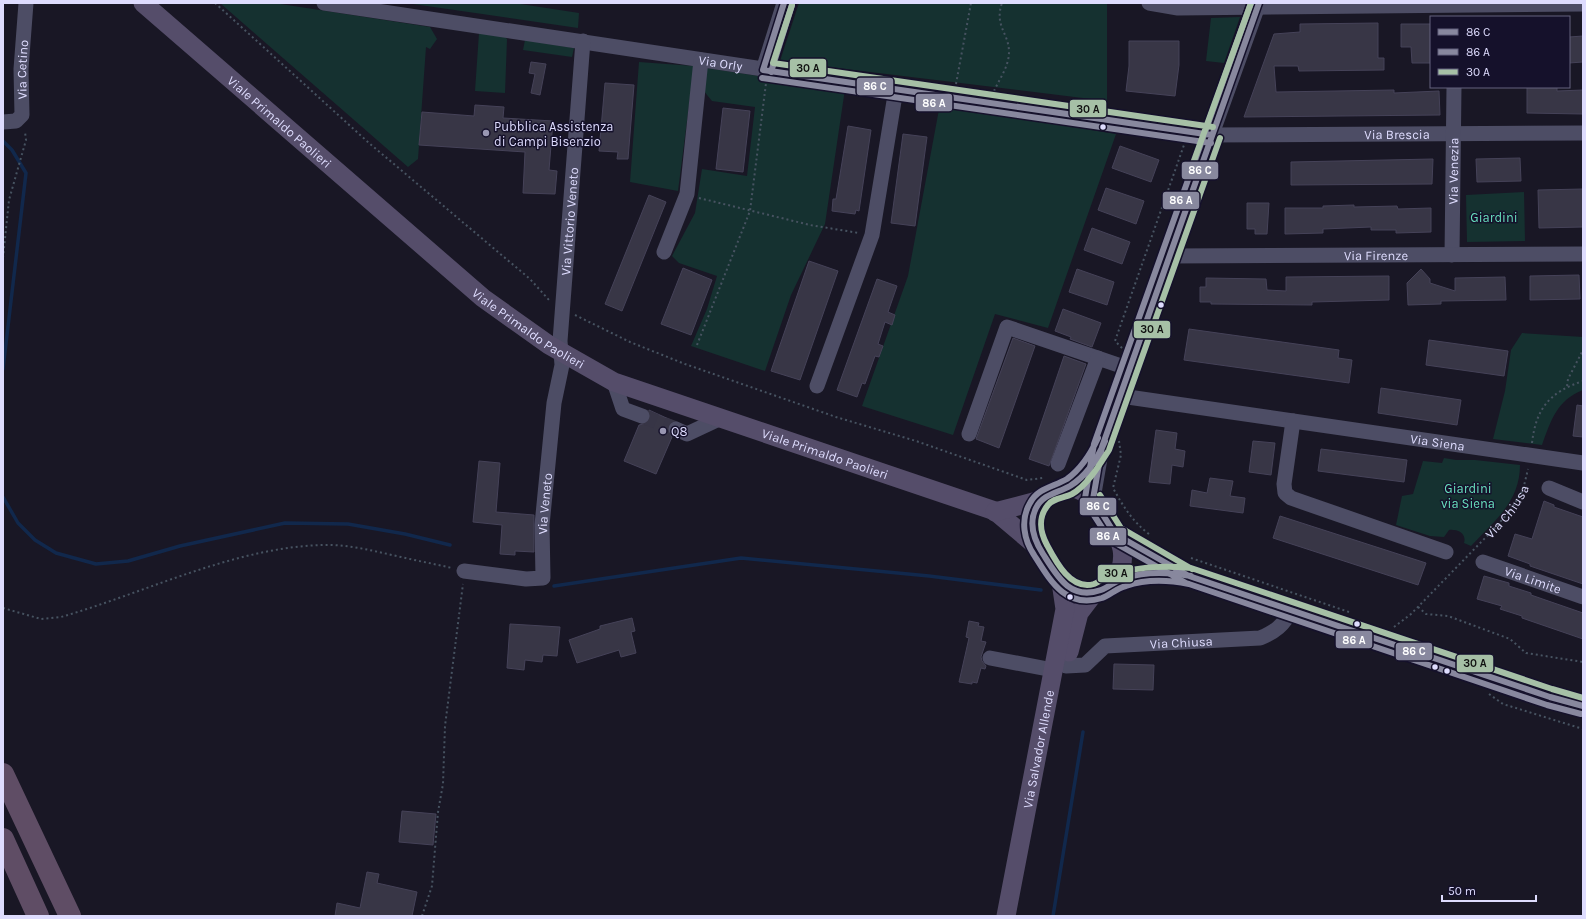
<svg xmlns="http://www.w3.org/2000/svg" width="1586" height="919" viewBox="0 0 1586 919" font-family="Karla,sans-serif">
<rect width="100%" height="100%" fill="#191725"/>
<path fill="#153130" d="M220,3H274L430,27L437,39L430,49L426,47L418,159L408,167Z
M406,3H514L579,13L578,28Z
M799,3L1107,4V101L780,61Z
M1240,17L1224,63L1206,61L1211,18Z
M479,33L505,37L507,39L505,93L475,91Z
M525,40L574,48L572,57L523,50Z
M639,62L694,66L678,191L630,182Z
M706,68L845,89L825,224L791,295L765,371L691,346L707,309L717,276L679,263L672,256L695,213L702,169L747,176L755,107L712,101L703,90Z
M940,104L1116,134L1048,328L995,314L953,435L862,406L908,276Z
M1524,192L1525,241L1467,242L1466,195Z
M1522,333L1583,337V390C1557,400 1551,420 1542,445L1493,439L1505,391L1511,350Z
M1444,458L1456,460H1475L1520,465C1520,502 1494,521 1471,546L1464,543C1467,533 1457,529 1449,530L1444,537L1430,536L1396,525L1402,496L1413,494L1423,461L1442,463Z"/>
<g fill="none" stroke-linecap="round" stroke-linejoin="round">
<path stroke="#11284c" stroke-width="3.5" d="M3,141L12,150L26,173L3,369
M3,497L18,523L35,540L56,553L96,564L128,561L180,546L285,523L348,524L405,534L450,545
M554,586L741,558L929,576L1041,590
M1053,916L1083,732"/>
</g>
<path fill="#383646" stroke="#454258" d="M1378,23V58H1384V70L1299,71L1298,66H1274L1276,92L1394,90V93L1439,91L1440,115L1244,117L1274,34L1300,32V24Z
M1401,24H1431V63H1412L1411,47H1401Z
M1583,36V62L1569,63V37Z
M1129,41H1179V65L1175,96L1126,91L1129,66Z
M531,62L546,64L540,95L531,93L535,74L529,73Z
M605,83L634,85L628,159H617L618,152L599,151Z
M1527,87H1557V91L1583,90V114L1527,113Z
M475,105L504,107L503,118L553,121L549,170L557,171L555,194L523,193L525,152L419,145L422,112L474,116Z
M723,108L750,111L743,172L716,169Z
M848,126L871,130L859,211L856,210L855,214L832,211L833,199H836Z
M903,134L927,137L915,226L891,223Z
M1120,146L1159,160L1151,182L1112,168Z
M1520,158L1521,181L1477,182L1476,159Z
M1433,159L1432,184L1291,185V162Z
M1106,188L1144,201L1136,224L1098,210Z
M1583,189V227L1539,228L1538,190Z
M649,195L666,202L622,311L605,304Z
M1247,203H1269L1267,234H1255V229H1247Z
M1354,205V207L1397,206L1398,209L1431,208V232L1396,233V230H1371V227L1323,229V233L1285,234V208H1323V206Z
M1092,228L1130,242L1122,264L1084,250Z
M809,261L838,271L800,380L771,371Z
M683,268L712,280L691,335L661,324Z
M1077,269L1114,282L1107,305L1069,292Z
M1421,269L1430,279V283L1455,291V278L1505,277L1506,300L1441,301V304L1408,305L1407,283Z
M1579,275L1580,299L1530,300V276Z
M1389,276V300L1312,302V305L1211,304V302H1200V287H1206V278L1266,279L1267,290L1286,291V277Z
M877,279L897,286L888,312L895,315L892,325L885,322L878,344L883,346L879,357L875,356L865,384L862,383L857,397L837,390Z
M1063,309L1101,323L1092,347L1070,339L1071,337L1055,331Z
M1189,329L1339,350L1338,358L1352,360L1349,383L1184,360Z
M1013,338L1035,346L999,448L976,439Z
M1429,340L1508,351L1504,376L1426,365Z
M1064,356L1086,364L1049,466L1029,459Z
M1381,388L1461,400L1457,425L1378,413Z
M1577,405L1583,406V437L1573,436Z
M649,410L673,421L668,426L667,430L672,437L656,474L624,461L639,425L647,423L650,419Z
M1156,430L1177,433L1175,449L1185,451L1183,467L1172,465L1170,484L1149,482Z
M1253,441L1275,443L1271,475L1249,472Z
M1321,449L1407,460L1404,482L1318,471Z
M479,461L500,463L496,512L534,515V552L515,551V555L500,554L502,525L473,522Z
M1210,478L1233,481L1230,496L1245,498L1243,513L1190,506L1192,490L1207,493Z
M1544,501L1554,505V507L1583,517V584L1530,566V564L1508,556L1515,534L1532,539Z
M1280,516L1426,563L1418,585L1273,538Z
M1484,576L1509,583V586L1531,593V595L1583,613V639L1522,618V616L1500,609L1502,606L1477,599Z
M632,618L635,631L631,632L636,653L621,657L619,650L577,663L569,640L600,629V626Z
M969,621L979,623L978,626L984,627L981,641L986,642L981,657L982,661L986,666L985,669L981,668L977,683L972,682V684L959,682L969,638L966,637Z
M510,624L560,627L557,656L543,655L542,662L525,660L524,670L507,668Z
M1114,664L1154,665L1153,690L1113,689Z
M402,811L436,814L433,845L399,842Z
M367,872L379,874L377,883L417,892L412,916H335L337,903L360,908Z"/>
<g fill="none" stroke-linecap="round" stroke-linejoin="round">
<path stroke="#373546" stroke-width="15" stroke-dasharray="15 8" stroke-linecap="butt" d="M642,416L676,429"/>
<g stroke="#475361" stroke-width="2" stroke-dasharray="2 3" stroke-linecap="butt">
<path d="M215,3L369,143L530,279L549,300"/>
<path d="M956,84L971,3"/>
<path d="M994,91C1000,78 1009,66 1009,52C1009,33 994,26 1002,3"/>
<path d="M699,198L810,225L859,233"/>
<path d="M3,258L9,200L26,140L25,132"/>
<path d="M575,315L630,342L685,364L836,417L916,441L1027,480L1043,478"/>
<path d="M697,345L750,211L766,83"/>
<path d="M1122,348L1115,341L1184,145"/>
<path d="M1567,386L1568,379L1583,350"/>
<path d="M1119,441L1121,455L1113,488C1123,506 1132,521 1149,534"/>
<path d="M1532,443C1536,408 1550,392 1583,381"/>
<path d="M1191,558L1349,612"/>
<path d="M1418,607L1426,614L1448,616L1510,639L1526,653L1583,662"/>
<path d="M3,608L41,619L61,617C148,592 240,544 332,545C356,546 378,552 401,557C418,561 435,564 452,568"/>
<path id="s1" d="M1394,627L1411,614L1490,533L1510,511L1523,490L1528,469"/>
<path d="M1489,694L1503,704L1583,729"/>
<path d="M422,916L432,886L438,812L443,784L445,726L463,584"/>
</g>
<g stroke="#4d4d65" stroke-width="15">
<path id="s2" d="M324,3L1202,135L1583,133"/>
<path d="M1149,3L1178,8L1583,4"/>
<path d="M763,70L784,3"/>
<path id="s3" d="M3,122L16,121L22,115L21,69L26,3"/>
<path d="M664,252L687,194L701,60"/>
<path id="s4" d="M1452,255L1454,87"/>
<path id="s5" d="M1169,256L1583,254"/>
<path d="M614,382L623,409L642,416"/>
<path d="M817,386L872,235L896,89"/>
<path id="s6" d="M1121,396L1583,463"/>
<path d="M1293,421L1284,484L1285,493L1291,498L1446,552"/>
<path d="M676,429L687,434L719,419"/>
<path d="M969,434L1007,327L1130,369"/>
<path d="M1058,464L1098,358"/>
<path d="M1068,487L1083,474L1098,453"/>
<path d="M1549,488L1583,502"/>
<path d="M1093,499L1102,447L1165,265L1259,3"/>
<path id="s7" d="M1483,562L1583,597"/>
<path id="s8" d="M464,571L526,579L543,578L542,525L554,403L562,365L560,341L583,41"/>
<path d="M990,658L1053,670"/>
<path id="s9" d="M1066,666L1085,665L1105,646L1260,638C1275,632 1284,625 1291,610"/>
</g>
<g stroke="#554d6a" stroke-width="19">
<path id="s10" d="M143,3L483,298L549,345L614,382L995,511L1040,549"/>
<path d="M995,512L1041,500"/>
<path d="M1115,534L1189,576L1550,697L1583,706"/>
<path d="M1116,581C1121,571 1124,560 1122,549C1120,538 1101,506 1093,499C1088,494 1081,490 1074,488C1065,485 1056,490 1048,494C1012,517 1046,559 1061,582L1073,590L1087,593L1100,590L1116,581L1135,576L1155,573L1181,575"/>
<path d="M1069,652L1079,613L1095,592"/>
<path id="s11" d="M1006,916L1065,609L1061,582"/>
</g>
<path stroke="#5f4d65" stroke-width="22" d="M3,774L70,916
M3,839L38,916"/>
<defs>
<path id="bus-1" d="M1259,3L1102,447L1093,499L1115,534L1189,576L1550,697L1583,706
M763,70L1212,135
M763,70L784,3
M1105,441C1098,458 1086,476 1070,486C1058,493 1043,494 1036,508C1028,524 1034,540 1043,554C1057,576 1070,601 1101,590C1109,587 1116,580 1125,578C1146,571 1169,572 1191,576"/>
<path id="bus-2" d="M1251,3L1094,444L1085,498L1086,503L1110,540L1186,583L1547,705L1581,714
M771,72L792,5
M762,78L1211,143
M1098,438C1091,453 1081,469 1067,479C1053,487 1038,488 1030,503C1020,520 1024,540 1034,555C1051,582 1066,609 1102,598C1110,595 1117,588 1126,586C1146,579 1169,580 1189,584"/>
<path id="bus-3" d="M792,5L773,63L1213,127
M1220,138L1109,450C1100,464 1087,486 1072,494C1064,498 1053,498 1048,505C1038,517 1040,532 1047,545C1056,562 1071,591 1094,584C1102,581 1108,575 1116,573C1144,567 1162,565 1191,568L1552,689L1583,698
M1192,166L1251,3
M1100,495L1121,528L1192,569"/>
</defs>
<use href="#bus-1" stroke="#15112b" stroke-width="9"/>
<use href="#bus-2" stroke="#15112b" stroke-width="9"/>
<use href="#bus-3" stroke="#15112b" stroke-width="9"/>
<use href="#bus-1" stroke="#88889e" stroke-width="6"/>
<use href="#bus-2" stroke="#88889e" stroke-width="6"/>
<use href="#bus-3" stroke="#a6c0a6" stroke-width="6"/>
</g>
<g fill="#dedcfe" stroke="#15112b" stroke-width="1.5">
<circle cx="1103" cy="127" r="3.5"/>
<circle cx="1161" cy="305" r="3.5"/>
<circle cx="1070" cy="597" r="3.5"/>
<circle cx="1357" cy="624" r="3.5"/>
<circle cx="1435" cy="667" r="3.5"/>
<circle cx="1447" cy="671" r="3.5"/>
</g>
<g fill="#9997b2" stroke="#15112b" stroke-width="1.5">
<circle cx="486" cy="133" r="4"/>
<circle cx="663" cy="431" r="4"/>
</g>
<g text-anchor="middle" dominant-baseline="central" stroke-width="3" stroke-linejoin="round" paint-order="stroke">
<g font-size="13" fill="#dedcfe" stroke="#15112b">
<text stroke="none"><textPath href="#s2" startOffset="401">Via Orly</textPath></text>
<text stroke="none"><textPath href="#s3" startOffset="67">Via Cetino</textPath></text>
<text stroke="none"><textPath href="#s10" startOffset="181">Viale Primaldo Paolieri</textPath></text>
<text stroke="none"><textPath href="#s2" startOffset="1083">Via Brescia</textPath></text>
<text stroke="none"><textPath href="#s4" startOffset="84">Via Venezia</textPath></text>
<text stroke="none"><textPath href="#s8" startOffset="438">Via Vittorio Veneto</textPath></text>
<text stroke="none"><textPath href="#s5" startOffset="207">Via Firenze</textPath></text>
<text stroke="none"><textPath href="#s10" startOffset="505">Viale Primaldo Paolieri</textPath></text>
<text stroke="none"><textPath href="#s6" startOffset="320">Via Siena</textPath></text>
<text stroke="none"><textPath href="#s10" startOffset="829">Viale Primaldo Paolieri</textPath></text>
<text stroke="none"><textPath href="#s8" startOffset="154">Via Veneto</textPath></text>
<text stroke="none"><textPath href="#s1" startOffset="162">Via Chiusa</textPath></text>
<text stroke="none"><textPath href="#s7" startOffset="53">Via Limite</textPath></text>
<text stroke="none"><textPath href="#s9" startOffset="123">Via Chiusa</textPath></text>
<text stroke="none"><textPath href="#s11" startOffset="170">Via Salvador Allende</textPath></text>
</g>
<g font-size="13" fill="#dedcfe" stroke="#15112b" text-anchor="start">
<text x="494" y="126">Pubblica Assistenza<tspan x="494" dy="15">di Campi Bisenzio</tspan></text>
<text x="671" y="431">Q8</text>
</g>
<g font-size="13" fill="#67dfbd" stroke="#15112b">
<text x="1494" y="217">Giardini</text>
<text x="1468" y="488">Giardini<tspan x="1468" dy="15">via Siena</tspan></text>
</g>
</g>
<g stroke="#15112b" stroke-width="1.5">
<rect x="789" y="58" width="38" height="20" rx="4" fill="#a6c0a6"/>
<rect x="856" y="77" width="38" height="19" rx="4" fill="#88889e"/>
<rect x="915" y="93" width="38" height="19" rx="4" fill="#88889e"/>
<rect x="1069" y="99" width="38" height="19" rx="4" fill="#a6c0a6"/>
<rect x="1181" y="161" width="38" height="19" rx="4" fill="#88889e"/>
<rect x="1162" y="191" width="38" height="19" rx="4" fill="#88889e"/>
<rect x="1133" y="320" width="38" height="19" rx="4" fill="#a6c0a6"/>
<rect x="1079" y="497" width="38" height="19" rx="4" fill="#88889e"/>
<rect x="1089" y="527" width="38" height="19" rx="4" fill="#88889e"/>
<rect x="1097" y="564" width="37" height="19" rx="4" fill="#a6c0a6"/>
<rect x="1335" y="630" width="38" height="19" rx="4" fill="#88889e"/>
<rect x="1395" y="642" width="38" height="19" rx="4" fill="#88889e"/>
<rect x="1456" y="654" width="38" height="19" rx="4" fill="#a6c0a6"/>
</g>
<g font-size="11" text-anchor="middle" font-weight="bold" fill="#fff">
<text x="875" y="90">86 C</text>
<text x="934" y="107">86 A</text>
<text x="1200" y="174">86 C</text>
<text x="1181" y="204">86 A</text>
<text x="1098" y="510">86 C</text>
<text x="1108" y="540">86 A</text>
<text x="1354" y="644">86 A</text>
<text x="1414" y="655">86 C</text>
</g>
<g font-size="11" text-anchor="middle" font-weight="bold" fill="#111">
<text x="808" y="72">30 A</text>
<text x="1088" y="113">30 A</text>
<text x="1152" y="333">30 A</text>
<text x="1116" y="577">30 A</text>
<text x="1475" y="667">30 A</text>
</g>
<rect width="1586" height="919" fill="none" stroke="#dedcfe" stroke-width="8"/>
<rect x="1430" y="16" width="140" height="72" fill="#15112b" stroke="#65627f"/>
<rect x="1438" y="29" width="20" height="6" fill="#88889e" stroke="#65627f"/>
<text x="1466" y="36" font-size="12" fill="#dedcfe">86 C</text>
<rect x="1438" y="49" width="20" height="6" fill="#88889e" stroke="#65627f"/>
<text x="1466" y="56" font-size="12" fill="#dedcfe">86 A</text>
<rect x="1438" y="69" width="20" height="6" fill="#a6c0a6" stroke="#65627f"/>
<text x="1466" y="76" font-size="12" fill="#dedcfe">30 A</text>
<path d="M1442 895v6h94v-6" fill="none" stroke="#dedcfe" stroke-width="2"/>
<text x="1448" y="895" font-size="12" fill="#dedcfe" stroke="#15112b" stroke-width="3" paint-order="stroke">50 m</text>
</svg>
